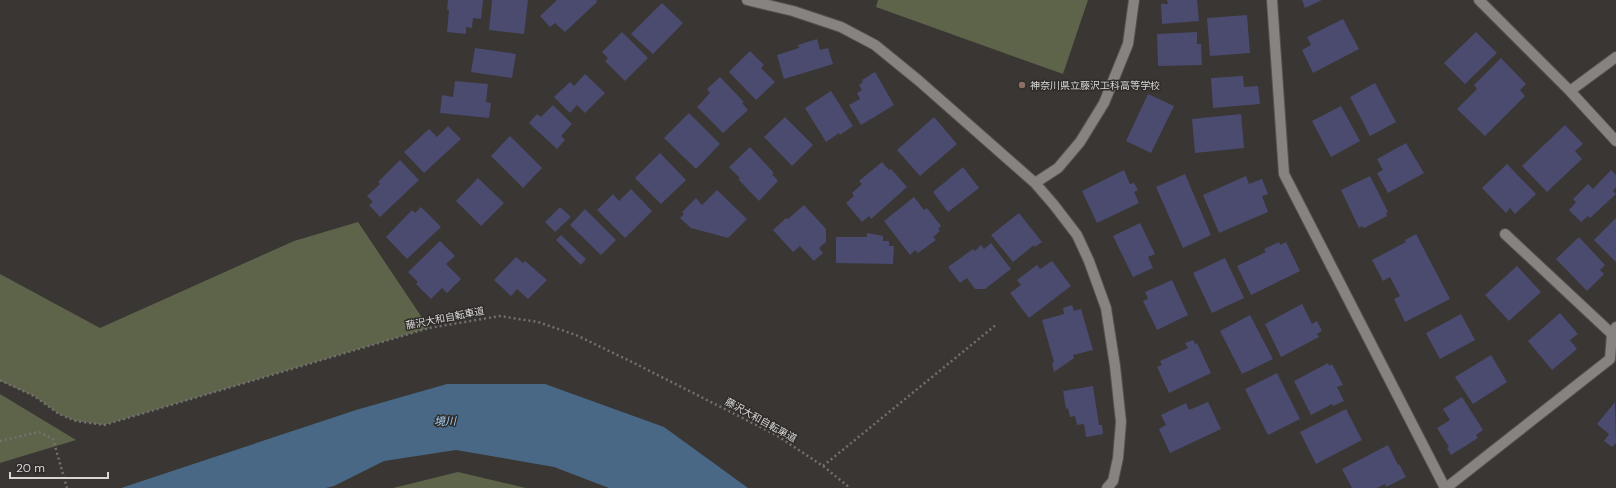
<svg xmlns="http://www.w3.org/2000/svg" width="1616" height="488" viewBox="0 0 1616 488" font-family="'DM Sans','Noto Sans JP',sans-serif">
<rect width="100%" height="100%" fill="#393634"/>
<path fill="#5e6449" d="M878,0H1088L1063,74L876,7Z
M358,222L429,328L104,425L76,421L59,414L34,396L0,381V274L100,328L294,241Z
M0,394L76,440L0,463Z
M458,472L526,488H393Z"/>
<path fill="#496885" d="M447,384H545L664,427L748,488H609L554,467L456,450L384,461L334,486L326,488H121L356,410Z"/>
<path fill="#4a4b6f" d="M448,0H483L481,19L473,18L472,28L466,27V34L447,32L449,10L447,9Z
M492,0H528L524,34L489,30Z
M557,0H596L597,2L565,32L555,23L550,27L540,16Z
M1167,0H1197L1199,21L1162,24L1161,4H1168Z
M1302,0H1322L1305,8Z
M662,3L683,23L653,54L631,34Z
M1247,15L1250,53L1210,56L1207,18Z
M1343,19L1359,49L1313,73L1302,50L1311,45L1307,37Z
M622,32L648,58L625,81L605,61L608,58L602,52Z
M1197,32V44H1201L1202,65L1158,66L1157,34Z
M1476,32L1497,53L1465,84L1444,63Z
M817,39L820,50L828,48L833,64L784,79L777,55L799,48L798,45Z
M475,48L516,54L512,78L471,72Z
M750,51L764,65L761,68L775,82L756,100L729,72Z
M1501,58L1526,84L1520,90L1525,96L1485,136L1457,109L1477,89L1474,85Z
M875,72L894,105L861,125L849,105L860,99L857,93L862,90L859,85L863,82L862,80Z
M585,74L605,93L585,113L577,105L570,113L554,97L570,82L574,86Z
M1243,76L1244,87L1258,86L1260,104L1213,108L1211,78Z
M720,77L744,102L742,103L748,110L723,133L697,107L710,93L707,89Z
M455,81L488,84L486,102L491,103L489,118L440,113L442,95L453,97Z
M1375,83L1396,122L1370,136L1350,97Z
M831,91L853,126L840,135L839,133L826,142L805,108Z
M1148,94L1174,106L1151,153L1126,141Z
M553,105L572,124L561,136L565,140L557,149L529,123L537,114L541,117Z
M1341,106L1360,141L1331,157L1312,121Z
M689,113L720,144L696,169L664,138Z
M1241,114L1244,148L1195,153L1192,119Z
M785,117L813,145L792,166L764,137Z
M934,117L957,144L920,176L897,150Z
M1565,125L1583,144L1575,151L1582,159L1547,192L1522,166Z
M448,126L461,139L424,173L404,152L429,129L437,137Z
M510,136L542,168L523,188L491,156Z
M1406,143L1424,173L1388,193L1377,173L1383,170L1377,159Z
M750,147L774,173L772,174L778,181L759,201L738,179L740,178L729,167Z
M660,153L686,180L661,204L635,178Z
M400,160L419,180L380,217L369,205L373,202L367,196L380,184L378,182Z
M882,162L889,170L891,169L907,187L871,219L869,216L862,222L846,203L854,196L852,193L862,184L859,181Z
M1507,164L1536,194L1515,214L1510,208L1506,213L1482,188Z
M963,167L979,188L948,212L933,192Z
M1124,170L1130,184L1134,183L1138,190L1134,192L1139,203L1097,223L1082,191Z
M1611,170L1616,175V187L1613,191L1616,194L1590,218L1588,216L1581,222L1569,210L1576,202L1573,199L1588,184L1593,189Z
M1185,174L1211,235L1183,248L1156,187Z
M1246,176L1249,184L1262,179L1268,194L1262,196L1268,212L1219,233L1203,195Z
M1370,176L1388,212L1386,213L1387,216L1364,228L1362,226L1359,228L1341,190Z
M478,178L504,203L481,226L456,201Z
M631,189L652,211L625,238L597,210L613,194L619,201Z
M717,190L747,219L728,238L691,228L680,218L684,214L682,212L696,198L702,205Z
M914,197L924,210L927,208L941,226L938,229L940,231L933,237L936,240L918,253L915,250L910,255L884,221Z
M804,205L826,229V242L819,248L823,253L814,261L800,246L793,252L773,230L786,218L788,219Z
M421,207L441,227L407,259L386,237L412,210L415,213Z
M560,207L571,217L555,232L545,222Z
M585,209L616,240L601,255L570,225Z
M1019,213L1042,242L1035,247L1034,245L1013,262L991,235Z
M1616,218V262L1594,240Z
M1140,223L1155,254L1148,257L1153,268L1133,277L1113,236Z
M867,233L883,236V241H889V246H894L893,264L836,263V237H867Z
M1416,234L1450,299L1405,322L1394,299L1400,296L1390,277L1383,281L1372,260L1406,242L1405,240Z
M561,235L586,259L581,265L556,240Z
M1579,237L1605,265L1600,270L1604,274L1587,291L1556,259Z
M440,241L455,256L446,264L461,279L447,293L442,288L431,299L416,284L418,282L408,272Z
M1279,242L1280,245L1286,242L1300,271L1251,295L1237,266L1266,252L1264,249Z
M991,243L1011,269L985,289H975L967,278L960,283L948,267L973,249L975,251L981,245L984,249Z
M516,257L523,263L525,261L547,280L528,299L517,289L511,296L494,280Z
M1225,258L1244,298L1212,313L1193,273Z
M1052,261L1071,286L1029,318L1010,293L1021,285L1017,280L1037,265L1040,269Z
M1517,266L1541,292L1509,321L1485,295Z
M1172,280L1188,315L1157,330L1143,301L1148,299L1145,292Z
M1302,304L1312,324L1317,321L1322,331L1317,334L1319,337L1281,357L1265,324Z
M1072,305L1074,311L1081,309L1093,350L1073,355L1074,358L1054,372L1052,363L1054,362L1042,320L1064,314L1063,308Z
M1560,313L1578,334L1570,340L1577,349L1552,370L1528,341Z
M1461,314L1475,340L1440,359L1426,333Z
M1250,315L1273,359L1242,374L1220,331Z
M1193,340L1195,344L1197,343L1211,373L1169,393L1157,367L1162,365L1160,361L1188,348L1185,343Z
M1491,355L1507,382L1473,404L1455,377Z
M1328,363L1329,366L1332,364L1343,385L1337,387L1344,401L1333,406L1332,404L1311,415L1294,381Z
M1277,373L1300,419L1268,435L1245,389Z
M1093,386L1099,425H1102L1103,434L1086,437L1084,424L1077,425L1075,416L1070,417L1068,408L1066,409L1063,391Z
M1462,397L1483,430L1476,435L1478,438L1451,455L1447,448L1449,447L1437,428L1450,420L1443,409Z
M1208,402L1221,429L1170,453L1159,429L1166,425L1161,415L1186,403L1189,410Z
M1615,402L1616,443L1612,447L1604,441L1609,434L1597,424Z
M1346,409L1362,440L1316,464L1300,432Z
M1388,445L1398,465L1399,464L1406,477L1386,487L1385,484L1377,488H1352L1342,469Z"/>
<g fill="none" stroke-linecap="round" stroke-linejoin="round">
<defs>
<path id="minor" d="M747,0L793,11L841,27L875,45L918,80L1035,183L1054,205L1077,235L1089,261L1106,308L1115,366L1121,422L1118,458L1113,481L1107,488
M1272,0L1284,174L1445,488
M1479,0L1570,91L1616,141
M1570,91L1616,57
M1035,183L1058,168L1080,142L1104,103L1128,44L1134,0
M1505,234L1612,334
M1446,488L1610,359L1612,334L1616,327"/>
</defs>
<use href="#minor" stroke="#545250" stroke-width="12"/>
<path stroke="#73716f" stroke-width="2.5" stroke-dasharray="2 3" stroke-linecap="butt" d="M0,380L34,396L59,414L76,421L104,425L429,328L500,316L538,322L576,335L636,364L776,435L823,466L850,488
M0,441L39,432L53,439L67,488
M823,466L997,324"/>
<use href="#minor" stroke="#868381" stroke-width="10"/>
</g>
<circle fill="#8d6e63" stroke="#2f2c2a" stroke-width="1.5" cx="1022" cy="85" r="4"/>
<g text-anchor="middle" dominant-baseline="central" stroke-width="3" stroke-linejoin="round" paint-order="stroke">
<g font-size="10" fill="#d9d7d6" stroke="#2f2c2a" text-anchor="start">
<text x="1030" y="85">神奈川県立藤沢工科高等学校</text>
</g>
<g font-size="10" fill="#d9d7d6" stroke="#2f2c2a">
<text transform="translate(445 318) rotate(-11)">藤沢大和自転車道</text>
<text transform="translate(761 420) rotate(29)">藤沢大和自転車道</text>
</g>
<g font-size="11" font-style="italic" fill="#a5cff6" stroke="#2f2c2a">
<text transform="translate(445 421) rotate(-1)">境川</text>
</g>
</g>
<path d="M10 472v6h98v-6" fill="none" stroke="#d9d7d6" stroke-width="2"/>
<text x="16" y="472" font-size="12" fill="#d9d7d6" stroke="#2f2c2a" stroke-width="3" paint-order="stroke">20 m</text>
</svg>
